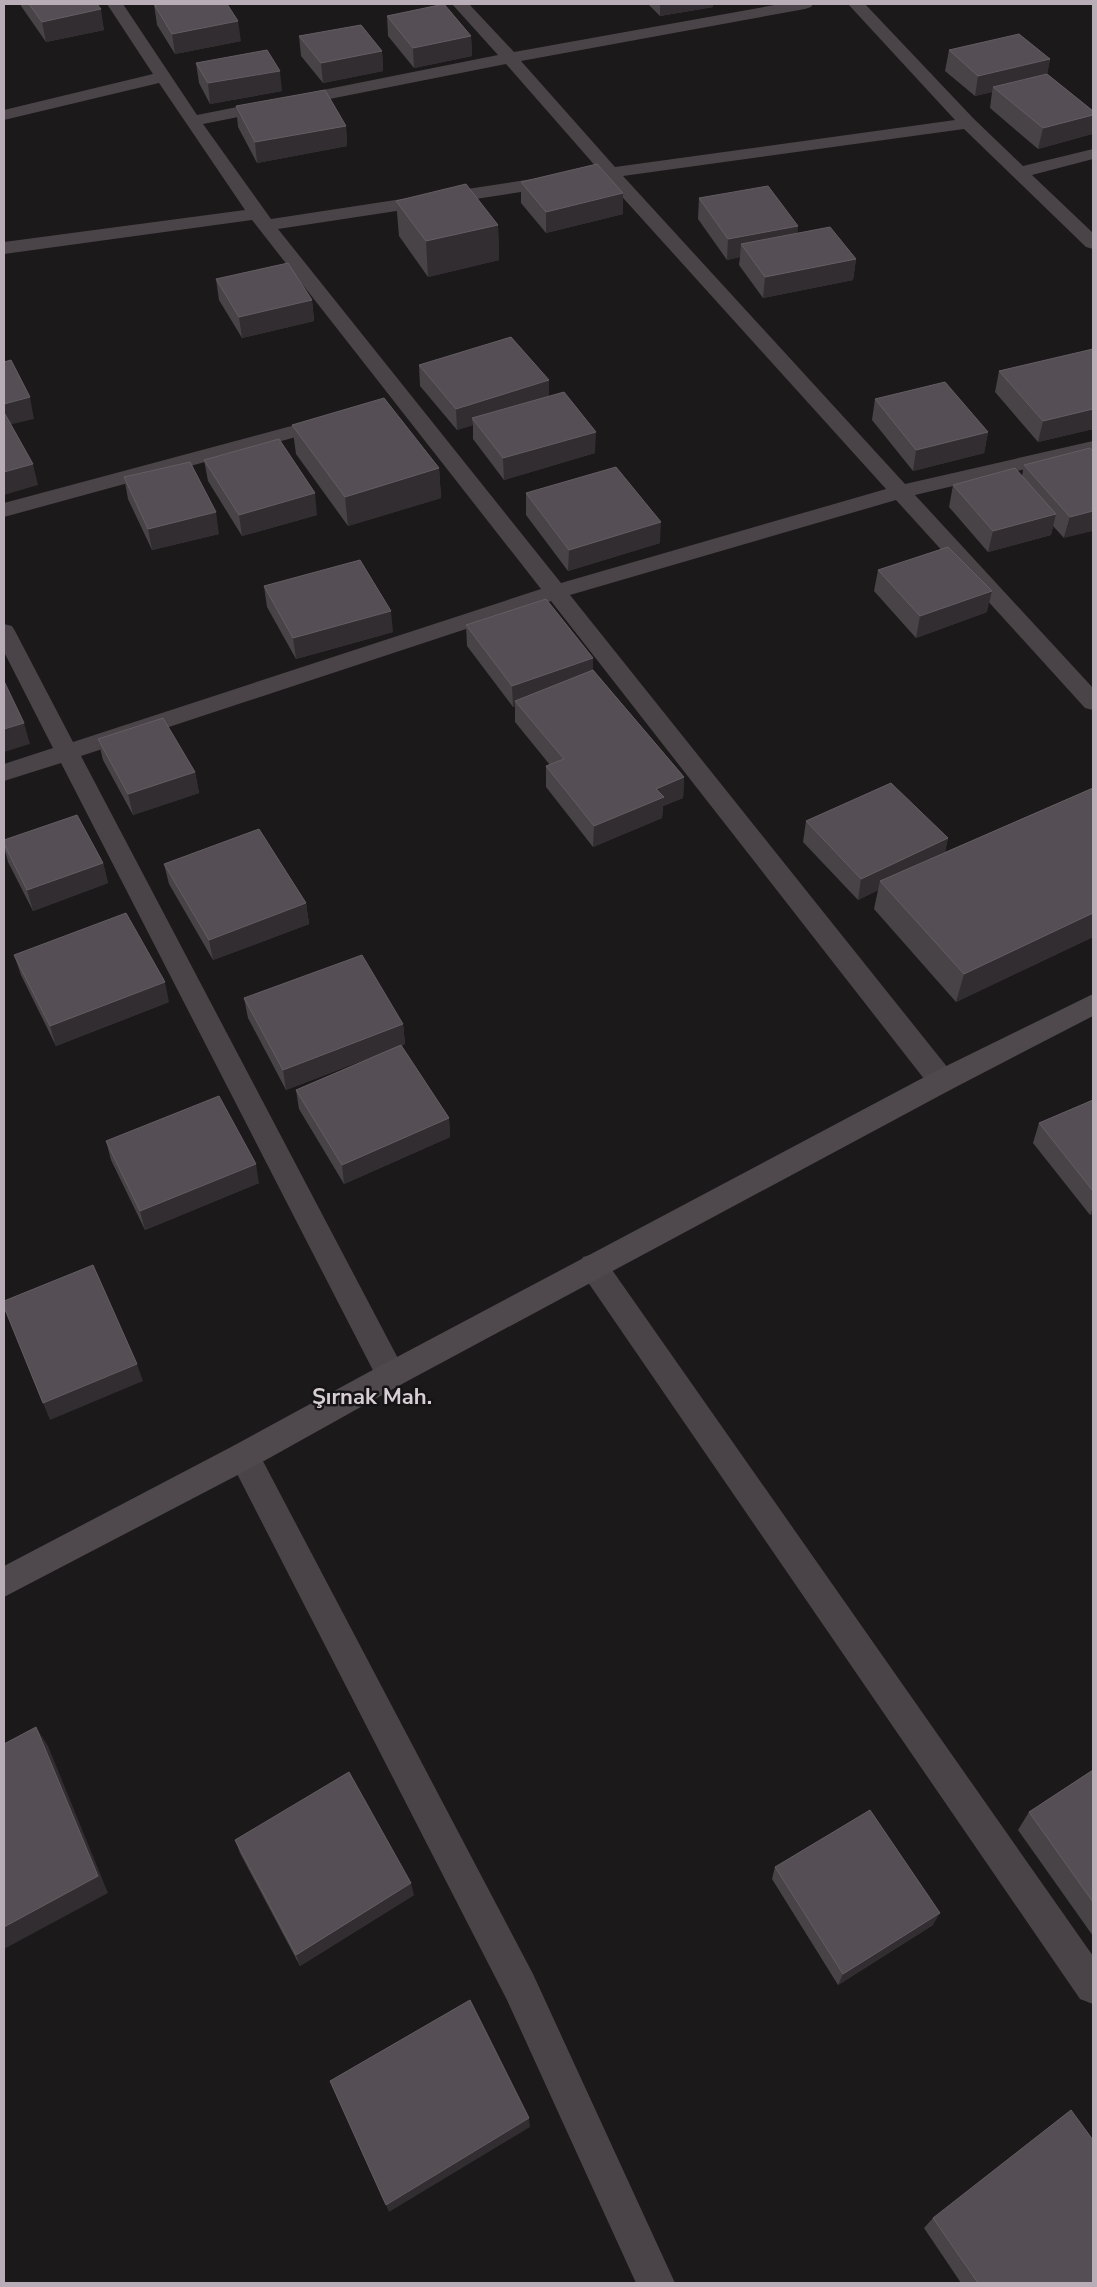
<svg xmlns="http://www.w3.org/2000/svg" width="1097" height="2287" viewBox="0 0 1097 2287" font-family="'Nunito Sans',sans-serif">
<rect width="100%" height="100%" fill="#1b191a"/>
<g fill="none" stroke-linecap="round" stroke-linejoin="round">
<path fill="#4a4448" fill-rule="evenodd" d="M107,4H123L197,115L498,55L452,4H469L514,52L780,4H813L811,7L805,9L521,61L615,167L955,120L848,4H865L974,119L1023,166L1093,149V159L1032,175L1093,233V249L1086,247L964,129L623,176L905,484L1093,441V453L915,495L1093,688V710L1085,708L896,500L570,595L952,1073L955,1081L952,1089L942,1092L932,1089L551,601L81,756L402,1366L406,1375L402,1384L391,1388L380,1384L61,763L4,781V764L53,748L4,652V624L12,626L15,631L73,742L541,589L252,220L4,254V242L245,210L159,83L4,120V110L153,74ZM506,64L598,169L271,219L203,124ZM606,179L886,489L561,583L278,229Z
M329,416L336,418L339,422L336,426L4,517V503Z
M593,1254L603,1257L1093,1956V2004L1080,1999L583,1275L579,1266L583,1257Z
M244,1442L255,1446L533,1974L675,2283H636L507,2000L233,1466L229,1456L233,1446Z"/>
<path fill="#4f494e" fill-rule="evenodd" d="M1093,994V1016L952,1089L402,1384L255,1466L4,1597V1566L233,1446L380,1366L932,1073Z"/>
</g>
<path fill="#484347" d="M21,4H97L104,30L46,42L21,6Z
M154,4L241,41L175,54L157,25Z
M648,4H713V7L660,16Z
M387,16L471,36L472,56L414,68L388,36Z
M299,36L382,51L383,71L323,83L301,56Z
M949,50L1050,59L1047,74L1093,111V130L1092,134L1038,149L990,108L992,92L975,96L945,71Z
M196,63L282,91L210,104L199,83Z
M236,106L346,126L347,146L257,163L238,127Z
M521,182L623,214L546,233L521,203Z
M699,198L798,226L797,233L856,259L853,280L763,298L739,265L740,257L727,260L698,219Z
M396,201L498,225L499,260L428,277L399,236Z
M216,279L312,300L314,321L242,338L219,300Z
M1093,349V429L1038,442L995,392L999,371Z
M419,365L549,397L595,453L504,480L473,439V425L457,430L420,386Z
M875,399L988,432L984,453L913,471L872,420Z
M292,425L439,468L441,498L348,526L296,454Z
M1090,448L1064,538L1053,526L1051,535L988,552L949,507L953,485L1022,476L1024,465Z
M204,460L317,515L242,536L208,481Z
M124,477L219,534L152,550L128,499Z
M526,493L660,543L568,571L526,515Z
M878,570L987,612L916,638L874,591Z
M264,586L393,632L296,659L267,607Z
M466,625L593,670L684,777L683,798L663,806L662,818L593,847L546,787V766L550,765L515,722V706L513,707L467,646Z
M98,739L195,772L199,793L133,815L103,760Z
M1093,788V937L956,1002L874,909L878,890L858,900L803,842L806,821L948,838L945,852Z
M4,840L103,863L108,883L33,911L8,862L4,847Z
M164,864L306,903L309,924L213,960L169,884Z
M14,955L169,1002L56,1046L21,975Z
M244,998L403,1024L405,1044L401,1046L449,1118L450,1137L344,1184L299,1109L296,1090L382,1053L286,1090L248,1018Z
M1093,1100V1214L1090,1215L1033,1143L1039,1123Z
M106,1141L259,1183L145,1230L111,1160Z
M1093,1770V1936L1018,1830L1029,1812Z
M235,1840L414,1895L300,1966L240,1853Z
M775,1867L933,1925L838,1985L772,1879Z
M933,2218L1093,2283H961L924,2228Z"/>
<path fill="#312d30" d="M660,4H713V7L660,16Z
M101,9L104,30L46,42L42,22Z
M238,21L241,41L175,54L172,34Z
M471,36L472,56L414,68L413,48Z
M382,51L383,71L323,83L321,63Z
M1050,59L1046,80L993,87L992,92L975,96L978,76Z
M280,71L282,91L210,104L208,83Z
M1093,115V130L1092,134L1038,149L1043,128Z
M346,126L347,146L257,163L255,142Z
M623,193V214L546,233V212Z
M498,225L499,260L428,277L426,241Z
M798,226L796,247L741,244L740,257L727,260L728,239Z
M856,259L853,280L763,298L765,277Z
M312,300L314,321L242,338L239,317Z
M549,380V401L472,418L473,425L457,430L456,409Z
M30,397L34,419L4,426V404Z
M1093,409V429L1038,442L1043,421Z
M596,432L595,453L504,480L503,458Z
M988,432L984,453L913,471L916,450Z
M33,464L38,485L4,495V472Z
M439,468L441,498L348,526L345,497Z
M315,493L317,515L242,536L239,515Z
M1093,511V531L1064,538L1070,517Z
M216,512L219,534L152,550L148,529Z
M1056,514L1051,535L988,552L993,531Z
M661,522L660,543L568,571L569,550Z
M992,591L987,612L916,638L920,616Z
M391,611L393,632L296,659L293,638Z
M593,658V679L515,701V706L513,707L512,686Z
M24,723L30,744L4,752V729Z
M195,772L199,793L133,815L128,794Z
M684,777L683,798L663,806L662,818L593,847L594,826L656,789Z
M948,838L943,859L880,881L878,890L858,900L861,879Z
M103,863L108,883L33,911L27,890Z
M306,903L309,924L213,960L209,940Z
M1093,913V937L956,1002L964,974Z
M165,982L169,1002L56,1046L50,1026Z
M403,1024L405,1044L286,1090L283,1070Z
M449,1118L450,1137L344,1184L342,1165Z
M256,1164L259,1183L145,1230L140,1211Z
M1093,1207V1214L1090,1215Z
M137,1364L143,1381L50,1420L43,1403Z
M36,1727L48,1746L108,1893L4,1949V1927Z
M411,1883L414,1895L300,1966L296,1955Z
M940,1913L933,1925L838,1985L843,1974Z
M529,2118L530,2127L389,2212L386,2205Z"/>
<path fill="#554e54" stroke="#645d63" d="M29,4H97L101,9L42,22Z
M154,4H227L238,21L172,34Z
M444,4L471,36L413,48L387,16Z
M361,25L382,51L321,63L299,36Z
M1019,34L1050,59L978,76L949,50Z
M267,50L280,71L208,83L196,63Z
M1047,74L1093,111V115L1043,128L993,87Z
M325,90L346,126L255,142L236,106Z
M597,164L623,193L546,212L521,182Z
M466,184L498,225L426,241L396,201Z
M768,186L798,226L728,239L699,198Z
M830,227L856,259L765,277L741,244Z
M288,263L312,300L239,317L216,279Z
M511,337L549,380L456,409L419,365Z
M1093,349V409L1043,421L999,371Z
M11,360L30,397L4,404V362Z
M945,382L988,432L916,450L875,399Z
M564,392L596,432L503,458L472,418Z
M384,398L439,468L345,497L292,425Z
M4,414H5L33,464L4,472Z
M279,439L315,493L239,515L204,460Z
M1090,448L1093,452V511L1070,517L1024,465Z
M190,462L216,512L148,529L124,477Z
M616,467L661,522L569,550L526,493Z
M1015,468L1056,514L993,531L953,485Z
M948,547L992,591L920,616L878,570Z
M360,560L391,611L293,638L264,586Z
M546,599L593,658L512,686L466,625Z
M593,670L684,777L656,789L664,797L594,826L546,766L564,759L515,701Z
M4,681L24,723L4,729Z
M163,718L195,772L128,794L98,739Z
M891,783L948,838L861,879L806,821Z
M1093,788V913L964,974L880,881Z
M77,815L103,863L27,890L4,844V840Z
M259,829L306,903L209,940L164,864Z
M126,913L165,982L50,1026L14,955Z
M362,955L403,1024L283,1070L244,998Z
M401,1045L449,1118L342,1165L296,1090Z
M219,1096L256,1164L140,1211L106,1141Z
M1093,1100V1191L1039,1123Z
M93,1265L137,1364L43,1403L4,1307V1301Z
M36,1727L98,1876L4,1927V1744Z
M1093,1770V1902L1029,1812Z
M349,1772L411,1883L296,1955L235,1840Z
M870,1810L940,1913L843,1974L775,1867Z
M470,2000L529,2118L386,2205L330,2081Z
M1071,2110L1093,2140V2283H978L933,2218Z"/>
<g text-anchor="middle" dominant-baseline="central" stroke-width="5" stroke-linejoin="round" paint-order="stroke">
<g font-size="22" font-weight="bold" fill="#d6ced4" stroke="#161415">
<text x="372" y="1397">Şırnak Mah.</text>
</g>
</g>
<rect width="1097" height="2287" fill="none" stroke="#b9adb8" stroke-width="10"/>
</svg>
